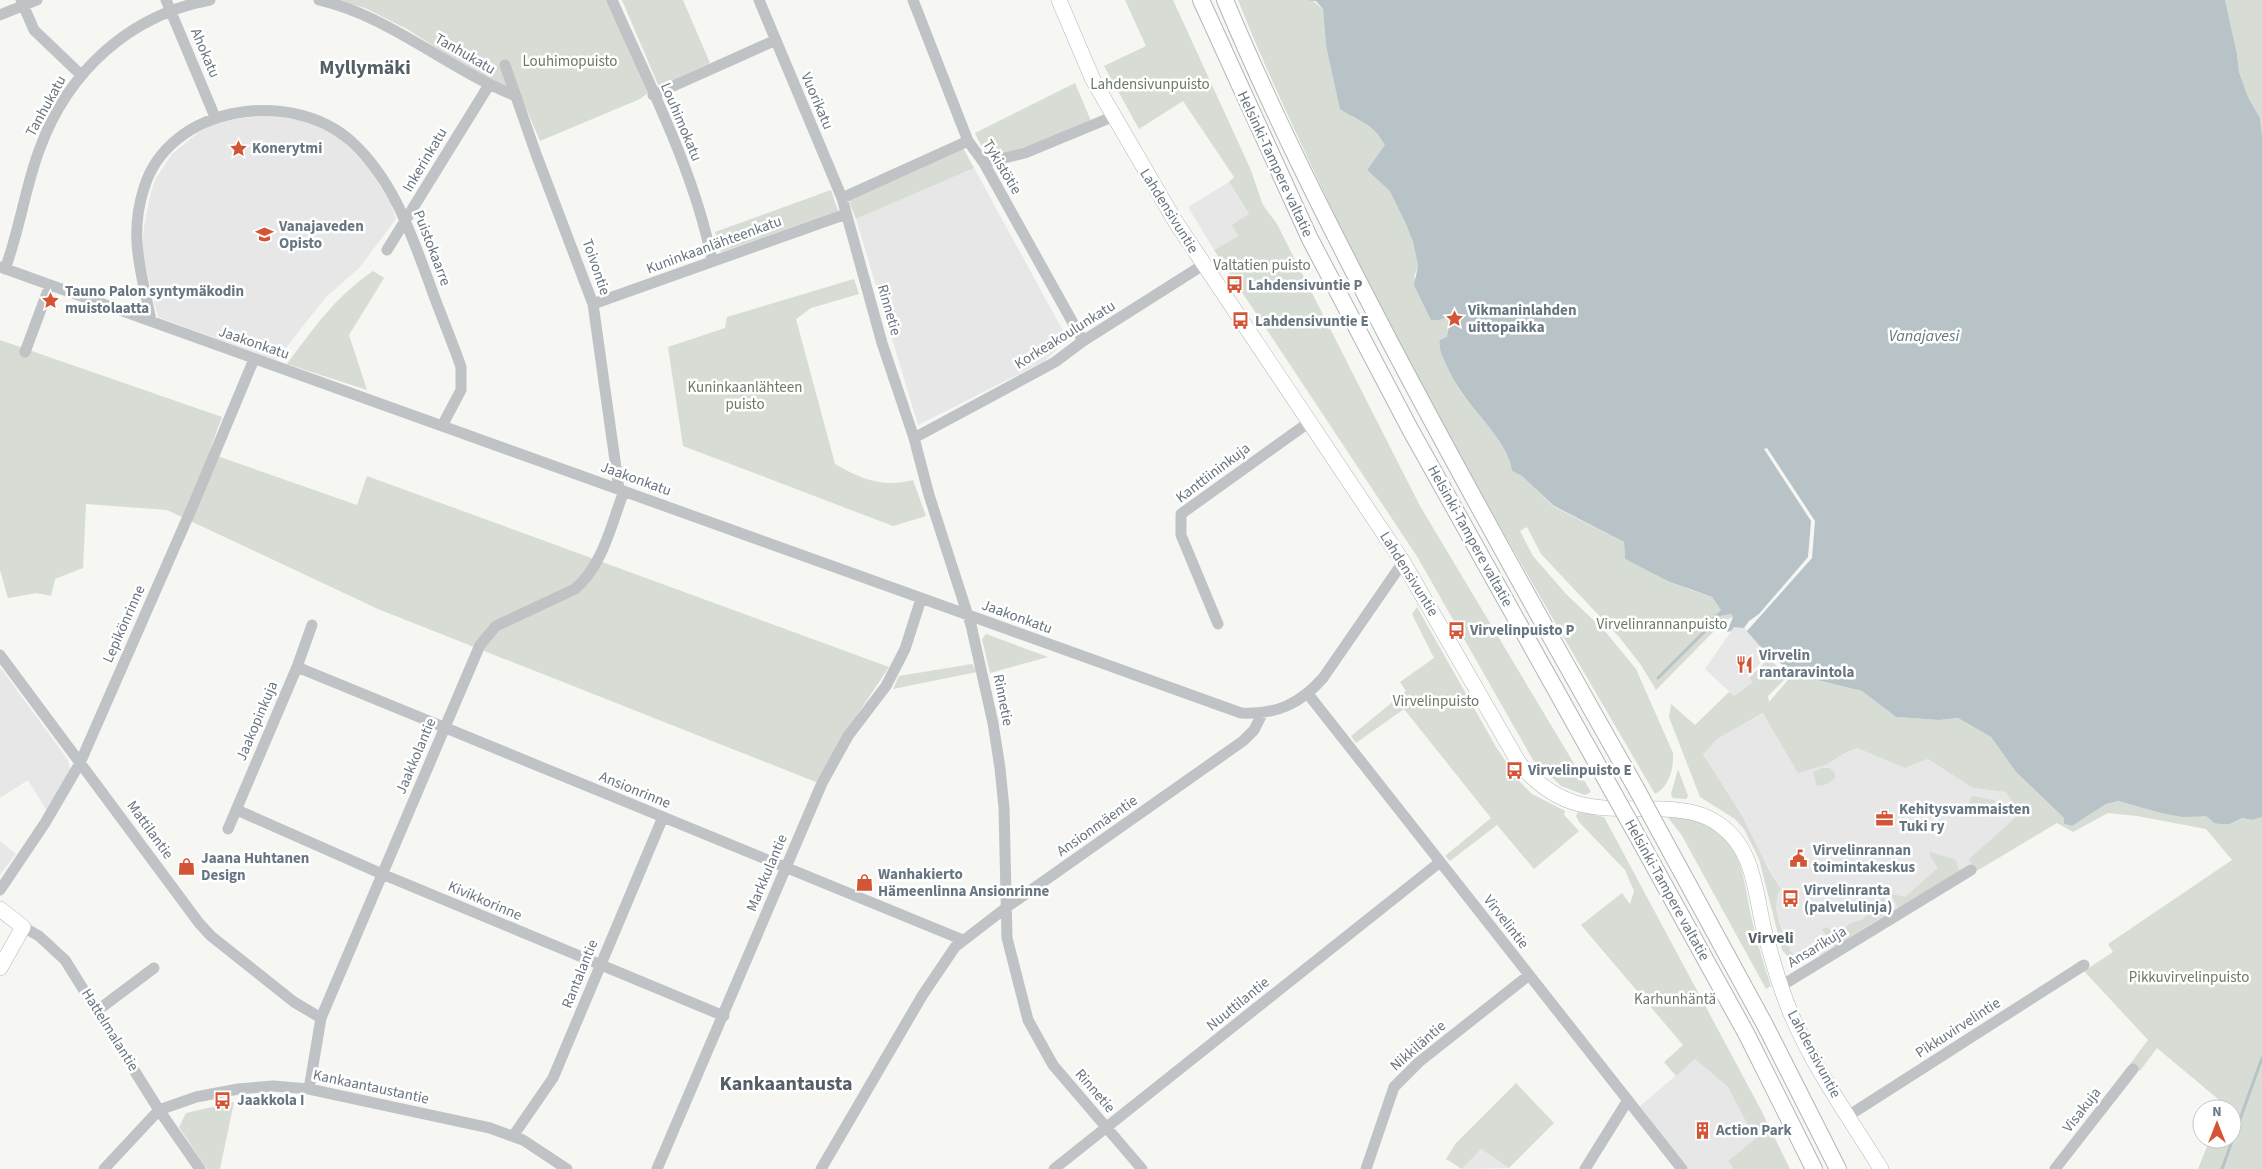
<svg xmlns="http://www.w3.org/2000/svg" width="2262" height="1169" viewBox="0 0 2262 1169" font-family="'Source Sans 3',sans-serif">
<rect width="100%" height="100%" fill="#f6f6f3"/>
<path fill="#e6e7e6" d="M265,115L306,121L338,136L370,169L391,204L396,219L359,268L326,297L276,360L158,317L142,252L144,227L151,192L156,178L172,154L199,132L218,122Z
M974,168L1068,340L1043,362L918,425L856,219Z
M1229,182L1249,215L1238,236L1214,250L1188,207Z
M1742,626L1767,652L1766,657L1748,676L1753,682L1734,696L1705,669L1734,627Z
M0,667L68,760L70,770L47,811L28,780L0,798Z
M1764,713L1828,764L1843,754L1857,748L1905,768L1928,759L1973,788L2006,792L2016,809V817L1969,859L1975,872L1824,965L1818,951L1801,958L1797,957L1791,952L1778,917L1775,899L1781,889L1703,753L1717,739Z
M0,841L16,854L0,875Z
M1695,1059L1728,1087L1755,1139L1728,1161L1734,1169H1688L1640,1106Z
M1481,1149L1509,1168L1462,1169Z"/>
<path fill="#d7dcd4" d="M334,0H608L648,93L640,99L540,141L520,94L474,72L407,29L365,8Z
M622,0H683L710,63L659,87Z
M1125,0H1173L1250,168L1263,205L1277,224L1420,506L1591,792L1585,795L1561,786L1533,760L1418,558L1214,250L1238,236L1232,225L1249,214L1229,182L1234,177L1183,101L1139,129L1104,66L1146,46Z
M1238,0H1312L1323,9L1326,45L1352,117C1368,123 1376,130 1386,145L1367,170L1391,191L1406,224L1413,242L1418,266L1414,277L1439,320L1457,314L1461,320L1439,346C1446,362 1452,379 1462,394C1478,415 1508,444 1512,471L1522,476L1554,507L1624,542L1625,559L1691,590L1712,597L1721,610L1710,620L1706,630L1721,616L1731,614L1733,617L1725,620L1656,690L1641,665L1620,638L1541,554L1527,527L1520,531L1533,556L1567,595L1604,630L1636,669L1673,753C1674,768 1669,787 1655,794C1535,588 1412,382 1311,165C1286,111 1260,56 1238,0Z
M2225,0H2262V136L2260,118L2248,97L2239,72L2237,54Z
M1075,83L1091,121L1030,146L987,157L975,133Z
M963,148L974,168L856,219L848,199Z
M831,190L838,211L721,252L715,232Z
M373,271L384,278L349,335L367,390L287,364C314,328 335,297 373,271Z
M854,279L859,294L811,308L796,319L835,464C861,479 883,488 913,480L926,516L893,526L683,446L668,347L725,328L727,317Z
M0,340L222,417L209,452L220,457L357,505L367,476L889,667L847,730L816,782L378,609L167,510L86,504L83,568L55,579L51,596L37,593L8,598L0,570Z
M1417,607L1496,747L1519,781L1532,794L1565,811L1564,815L1579,831L1534,869L1497,825L1450,861L1445,856L1491,818L1404,709L1356,743L1351,736L1406,691L1400,682L1434,658L1412,614Z
M986,634L1048,657L990,673L982,639Z
M1769,658L1787,677L1768,696L1769,702L1793,674L1862,691L1896,717L1939,720L1958,718L1991,737L2016,772L2064,818V824L2072,826L2106,804L2118,801L2161,813L2206,816L2214,823L2242,818L2252,820L2262,817V1169H2198L2210,1139H2232V1109H2222L2224,1104L2157,1048L2140,1071L2130,1064L2148,1040L2084,971L2113,952L2108,944L2232,860L2206,829L2137,816L2108,813L2073,832L2057,823L1975,872L1969,859L2016,817V809L2006,792L1973,788L1928,759L1905,768L1857,748L1843,754L1828,764L1798,773L1763,713L1717,739L1703,754L1742,816L1768,868L1781,889C1768,905 1785,935 1791,952L1801,958L1818,951L1819,953L1799,961L1791,960L1782,950L1759,859L1744,829L1735,819L1700,797L1669,717L1671,704L1695,725L1729,692L1734,696L1753,682L1749,678Z
M972,664L977,672L893,689L899,676Z
M1822,768H1830L1835,773V778L1827,784L1817,786L1813,772Z
M1678,769L1688,796L1686,799L1673,798L1671,794Z
M1972,796L1994,800L1997,807L1996,812C1987,818 1973,814 1969,803Z
M1578,812L1604,817L1760,1108L1790,1169H1734L1728,1161L1755,1139L1728,1087L1695,1059L1676,1076L1664,1062L1683,1045L1581,925L1622,893L1630,904L1634,891L1625,870L1579,822L1576,816Z
M1666,815C1678,817 1693,818 1704,823C1745,843 1743,882 1752,920C1757,943 1764,965 1771,986L1766,989L1681,834Z
M1930,852L1956,860L1959,871L1899,910L1891,894L1905,897L1938,868L1930,856Z
M1883,897L1892,910L1834,947L1822,929L1827,927L1837,936L1850,923L1862,920Z
M1516,1083L1554,1123L1509,1168L1481,1149L1462,1169L1446,1159L1456,1143Z
M234,1102L220,1169H207L179,1127L186,1113Z"/>
<path fill="#b8c3c7" d="M1307,0H2225L2237,54L2239,72L2248,97L2260,118L2262,136V817L2252,820L2242,818L2229,824H2221L2214,823L2206,816L2183,817L2161,813L2118,801L2106,804L2072,826L2064,824V818L2016,772L1991,737L1958,718L1939,720L1896,717L1862,691L1793,674L1759,645L1744,628L1734,627L1731,631L1727,632L1733,617L1731,614L1721,616L1706,630V623L1721,610L1712,597L1668,581L1625,559L1624,542L1554,506L1522,476L1512,471C1508,443 1477,415 1462,393C1455,383 1450,373 1445,362C1442,354 1438,348 1440,340L1447,337L1449,326L1459,324L1461,320L1456,314L1439,320H1431L1414,285L1418,266L1413,242L1406,224L1390,191L1367,170L1385,145C1372,122 1361,123 1340,109L1326,45L1323,9L1316,1Z"/>
<path fill="#f6f6f3" d="M1767,448L1815,521L1812,558L1747,631L1744,628L1749,621L1759,614L1808,557L1811,521L1764,449Z"/>
<g fill="none" stroke-linecap="round" stroke-linejoin="round">
<path stroke="#b8c3c7" stroke-width="3" d="M1658,678L1706,630
M2222,1169L2262,1058"/>
<defs>
<path id="major" d="M1059,0L1093,80L1175,221L1403,562L1519,763C1563,815 1601,808 1663,809C1683,810 1703,812 1720,825C1754,849 1755,892 1764,930C1769,948 1774,966 1780,984C1801,1051 1845,1110 1881,1169
M0,909L23,927L0,968"/>
<path id="highway" d="M1201,0L1310,239L1410,429L1610,787
M1225,0C1274,117 1331,229 1390,342C1469,492 1552,640 1636,788
M1634,830L1747,1035L1814,1169
M1662,836L1765,1025L1838,1169"/>
</defs>
<use href="#major" stroke="#b3b7ba" stroke-width="16"/>
<use href="#highway" stroke="#b2b6b8" stroke-width="18"/>
<path stroke="#bfc3c6" stroke-width="11" d="M21,0L34,30L80,74
M166,0L215,117
M319,0C392,17 447,69 516,96
M612,0C649,84 694,170 712,260
M759,0L842,198L882,343L914,438L929,495L971,625L993,723L1000,768L1004,808L1007,938L1028,1020L1053,1065L1142,1169
M913,0L968,141L984,163L1083,341
M0,15L37,0
M505,65L536,154L593,304L619,489
M653,95L776,40
M984,163L1025,153L1112,117
M842,198L968,141
M387,250L489,85
M0,267L1241,713C1276,715 1300,704 1323,678L1403,562
M5,269C20,229 25,187 40,148C68,72 129,15 210,0
M593,304L846,214
M151,321C142,273 128,238 144,188C169,105 292,87 352,142C393,180 410,231 429,282C439,311 451,338 461,367V390L442,426
M25,352L50,285
M914,438L1055,362L1083,341L1203,265
M1218,624L1181,535V514L1308,423
M0,655L199,923L211,936L294,1002L321,1018
M297,667L963,940
M1308,694L1682,1169
M237,810L382,874L724,1016
M228,829L297,667L312,625
M0,890L45,823L80,763L194,503L254,359
M23,927L39,936L65,960L159,1110L200,1169
M1781,986L1971,870
M98,1010L154,968
M309,1089L321,1018L480,645L496,626L575,589C603,565 611,525 624,491
M1848,1116L2084,965
M513,1136L553,1078L663,817
M104,1169L159,1110L196,1097L238,1089L273,1086L309,1089L490,1128L523,1140L567,1169
M657,1169L822,783L848,736L886,686L905,649L921,599
M821,1169L922,996L955,947L1007,907L1243,741L1254,730L1262,714
M1054,1169L1440,862
M1366,1169L1394,1087L1419,1062L1529,975
M1585,1169L1628,1100
M2055,1169L2133,1069"/>
<use href="#major" stroke="#fff" stroke-width="15"/>
<use href="#highway" stroke="#fff" stroke-width="16"/>
<defs>
<path id="highway-bridge" d="M1610,787L1634,830
M1636,788L1662,836"/>
</defs>
<use href="#highway-bridge" stroke="#b2b6b8" stroke-width="18" stroke-linecap="butt"/>
<use href="#highway-bridge" stroke="#fff" stroke-width="16"/>
</g>
<defs>
<symbol id="sight-bare" viewBox="-9 -9 18 18"><path d="M0-6L1.8-2.2L6-1.7L2.9 1.2L3.7 5.4L0 3.3L-3.7 5.4L-2.9 1.2L-6-1.7L-1.8-2.2Z" fill="#d35535" stroke="#fff" stroke-width="2.5" paint-order="stroke"/></symbol>
<symbol id="school-bare" viewBox="-9 -9 18 18"><path d="M0-5L7-2L0 1L-7-2ZM-4 1L0 2.5L4 1V4Q0 6-4 4Z" fill="#d35535" stroke="#fff" stroke-width="2.5" paint-order="stroke"/></symbol>
<symbol id="bus-bare" viewBox="-9 -9 18 18"><path d="M-5-6H5V4H4V6H2V4H-2V6H-4V4H-5ZM-3.5-4V0h7V-4ZM-3.5 1.2v1.5H-2V1.2ZM2 1.2v1.5H3.5V1.2Z" fill="#d35535" stroke="#fff" stroke-width="2.5" paint-order="stroke"/></symbol>
<symbol id="restaurant-bare" viewBox="-9 -9 18 18"><path d="M-5-6h1v4h1v-4h1v4h1v-4h1v5L-1.5 .5V6h-2V.5L-5-1ZM5-6V6H3V1.5H1.5Q1.5-4 5-6Z" fill="#d35535" stroke="#fff" stroke-width="2.5" paint-order="stroke"/></symbol>
<symbol id="office-bare" viewBox="-9 -9 18 18"><path d="M-6-3h4V-5.5h4V-3h4V5H-6ZM-1-4.5V-3h2v-1.5ZM-6 0V1H6V0Z" fill="#d35535" stroke="#fff" stroke-width="2.5" paint-order="stroke"/></symbol>
<symbol id="civic-bare" viewBox="-9 -9 18 18"><path d="M-.6-6.5H3V-4.5H.6V-3L4-1V1h2V6H-6V1h2V-1L-.6-3ZM-1.2 2.5V6h2.4V2.5Z" fill="#d35535" stroke="#fff" stroke-width="2.5" paint-order="stroke"/></symbol>
<symbol id="shop-bare" viewBox="-9 -9 18 18"><path d="M-5-2.5h2.3a2.7 3.5 0 0 1 5.4 0H5L5.5 6h-11ZM-1.5-2.5h3a1.5 2.3 0 0 0-3 0Z" fill="#d35535" stroke="#fff" stroke-width="2.5" paint-order="stroke"/></symbol>
<symbol id="building-bare" viewBox="-9 -9 18 18"><path d="M-4-6H4V6H1V3H-1V6H-4ZM-2.5-4.3h1.7v1.8h-1.7ZM.8-4.3h1.7v1.8H.8ZM-2.5-1h1.7V.8h-1.7ZM.8-1h1.7V.8H.8Z" fill="#d35535" stroke="#fff" stroke-width="2.5" paint-order="stroke"/></symbol>
</defs>
<g fill-rule="evenodd">
<use href="#sight-bare" x="226" y="136" width="25" height="25"/>
<use href="#school-bare" x="252" y="222" width="25" height="25"/>
<use href="#bus-bare" x="1222" y="272" width="25" height="25"/>
<use href="#sight-bare" x="38" y="288" width="25" height="25"/>
<use href="#sight-bare" x="1442" y="306" width="25" height="25"/>
<use href="#bus-bare" x="1228" y="308" width="25" height="25"/>
<use href="#bus-bare" x="1444" y="618" width="25" height="25"/>
<use href="#restaurant-bare" x="1732" y="652" width="25" height="25"/>
<use href="#bus-bare" x="1502" y="758" width="25" height="25"/>
<use href="#office-bare" x="1872" y="806" width="25" height="25"/>
<use href="#civic-bare" x="1786" y="846" width="25" height="25"/>
<use href="#shop-bare" x="174" y="854" width="25" height="25"/>
<use href="#shop-bare" x="852" y="870" width="25" height="25"/>
<use href="#bus-bare" x="1778" y="886" width="25" height="25"/>
<use href="#bus-bare" x="210" y="1088" width="25" height="25"/>
<use href="#building-bare" x="1690" y="1118" width="25" height="25"/>
</g>
<g text-anchor="middle" dominant-baseline="central" stroke-width="5" stroke-linejoin="round" paint-order="stroke">
<g font-size="15" fill="#677681" stroke="#fff">
<text transform="translate(205 53) rotate(67)">Ahokatu</text>
<text transform="translate(465 54) rotate(30)">Tanhukatu</text>
<text transform="translate(817 101) rotate(67)">Vuorikatu</text>
<text transform="translate(46 106) rotate(-61)">Tanhukatu</text>
<text transform="translate(681 122) rotate(67)">Louhimokatu</text>
<text transform="translate(425 160) rotate(-59)">Inkerinkatu</text>
<text transform="translate(1275 164) rotate(65)">Helsinki-Tampere valtatie</text>
<text transform="translate(1002 167) rotate(59)">Tykistötie</text>
<text transform="translate(1169 211) rotate(58)">Lahdensivuntie</text>
<text transform="translate(714 245) rotate(-20)">Kuninkaanlähteenkatu</text>
<text transform="translate(432 248) rotate(69)">Puistokaarre</text>
<text transform="translate(596 267) rotate(71)">Toivontie</text>
<text transform="translate(889 310) rotate(74)">Rinnetie</text>
<text transform="translate(1065 335) rotate(-32)">Korkeakoulunkatu</text>
<text transform="translate(254 343) rotate(19)">Jaakonkatu</text>
<text transform="translate(1213 473) rotate(-37)">Kanttiininkuja</text>
<text transform="translate(636 479) rotate(20)">Jaakonkatu</text>
<text transform="translate(1470 536) rotate(61)">Helsinki-Tampere valtatie</text>
<text transform="translate(1409 574) rotate(58)">Lahdensivuntie</text>
<text transform="translate(1017 617) rotate(20)">Jaakonkatu</text>
<text transform="translate(124 624) rotate(-66)">Lepikönrinne</text>
<text transform="translate(1003 700) rotate(79)">Rinnetie</text>
<text transform="translate(257 721) rotate(-67)">Jaakopinkuja</text>
<text transform="translate(416 756) rotate(-67)">Jaakkolantie</text>
<text transform="translate(635 790) rotate(22)">Ansionrinne</text>
<text transform="translate(1097 826) rotate(-35)">Ansionmäentie</text>
<text transform="translate(150 830) rotate(54)">Mattilantie</text>
<text transform="translate(767 873) rotate(-67)">Markkulantie</text>
<text transform="translate(1667 890) rotate(61)">Helsinki-Tampere valtatie</text>
<text transform="translate(485 901) rotate(23)">Kivikkorinne</text>
<text transform="translate(1506 922) rotate(52)">Virvelintie</text>
<text transform="translate(1817 947) rotate(-31)">Ansarikuja</text>
<text transform="translate(580 974) rotate(-68)">Rantalantie</text>
<text transform="translate(1238 1004) rotate(-39)">Nuuttilantie</text>
<text transform="translate(1958 1028) rotate(-33)">Pikkuvirvelintie</text>
<text transform="translate(110 1030) rotate(58)">Hattelmalantie</text>
<text transform="translate(1418 1046) rotate(-41)">Nikkiläntie</text>
<text transform="translate(1814 1054) rotate(62)">Lahdensivuntie</text>
<text transform="translate(371 1087) rotate(12)">Kankaantaustantie</text>
<text transform="translate(1095 1091) rotate(49)">Rinnetie</text>
<text transform="translate(2082 1110) rotate(-52)">Visakuja</text>
</g>
<g font-size="15" fill="#6a7965" stroke="#fff">
<text x="570" y="61">Louhimopuisto</text>
<text x="1150" y="84">Lahdensivunpuisto</text>
<text x="1262" y="265">Valtatien puisto</text>
<text x="745" y="387">Kuninkaanlähteen<tspan x="745" dy="17">puisto</tspan></text>
<text x="1662" y="624">Virvelinrannanpuisto</text>
<text x="1436" y="701">Virvelinpuisto</text>
<text x="2189" y="977">Pikkuvirvelinpuisto</text>
<text x="1675" y="999">Karhunhäntä</text>
</g>
<g font-size="15" font-weight="bold" fill="#677681" stroke="#fff" text-anchor="start">
<text x="252" y="148">Konerytmi</text>
<text x="279" y="226">Vanajaveden<tspan x="279" dy="17">Opisto</tspan></text>
<text x="1248" y="285">Lahdensivuntie P</text>
<text x="65" y="291">Tauno Palon syntymäkodin<tspan x="65" dy="17">muistolaatta</tspan></text>
<text x="1468" y="310">Vikmaninlahden<tspan x="1468" dy="17">uittopaikka</tspan></text>
<text x="1255" y="321">Lahdensivuntie E</text>
<text x="1470" y="630">Virvelinpuisto P</text>
<text x="1759" y="655">Virvelin<tspan x="1759" dy="17">rantaravintola</tspan></text>
<text x="1528" y="770">Virvelinpuisto E</text>
<text x="1899" y="809">Kehitysvammaisten<tspan x="1899" dy="17">Tuki ry</tspan></text>
<text x="1813" y="850">Virvelinrannan<tspan x="1813" dy="17">toimintakeskus</tspan></text>
<text x="201" y="858">Jaana Huhtanen<tspan x="201" dy="17">Design</tspan></text>
<text x="878" y="874">Wanhakierto<tspan x="878" dy="17">Hämeenlinna Ansionrinne</tspan></text>
<text x="1804" y="890">Virvelinranta<tspan x="1804" dy="17">(palvelulinja)</tspan></text>
<text x="237" y="1100">Jaakkola I</text>
<text x="1716" y="1130">Action Park</text>
</g>
<g font-size="16" font-style="italic" fill="#63777e" stroke="#fff">
<text x="1924" y="336">Vanajavesi</text>
</g>
<g font-size="16" font-weight="bold" fill="#545f67" stroke="#fff">
<text x="1771" y="938">Virveli</text>
</g>
<g font-size="20" font-weight="bold" fill="#545f67" stroke="#fff">
<text x="365" y="68">Myllymäki</text>
<text x="786" y="1084">Kankaantausta</text>
</g>
</g>
<g transform="translate(2217 1124)"><circle r="24" fill="#ffffff" stroke="#c2c8cd"/>
<path d="M0-4L9 19L0 12L-9 19Z" fill="#d35535"/>
<text y="-8" font-size="14" font-weight="bold" text-anchor="middle" fill="#677681">N</text>
</g>
</svg>
